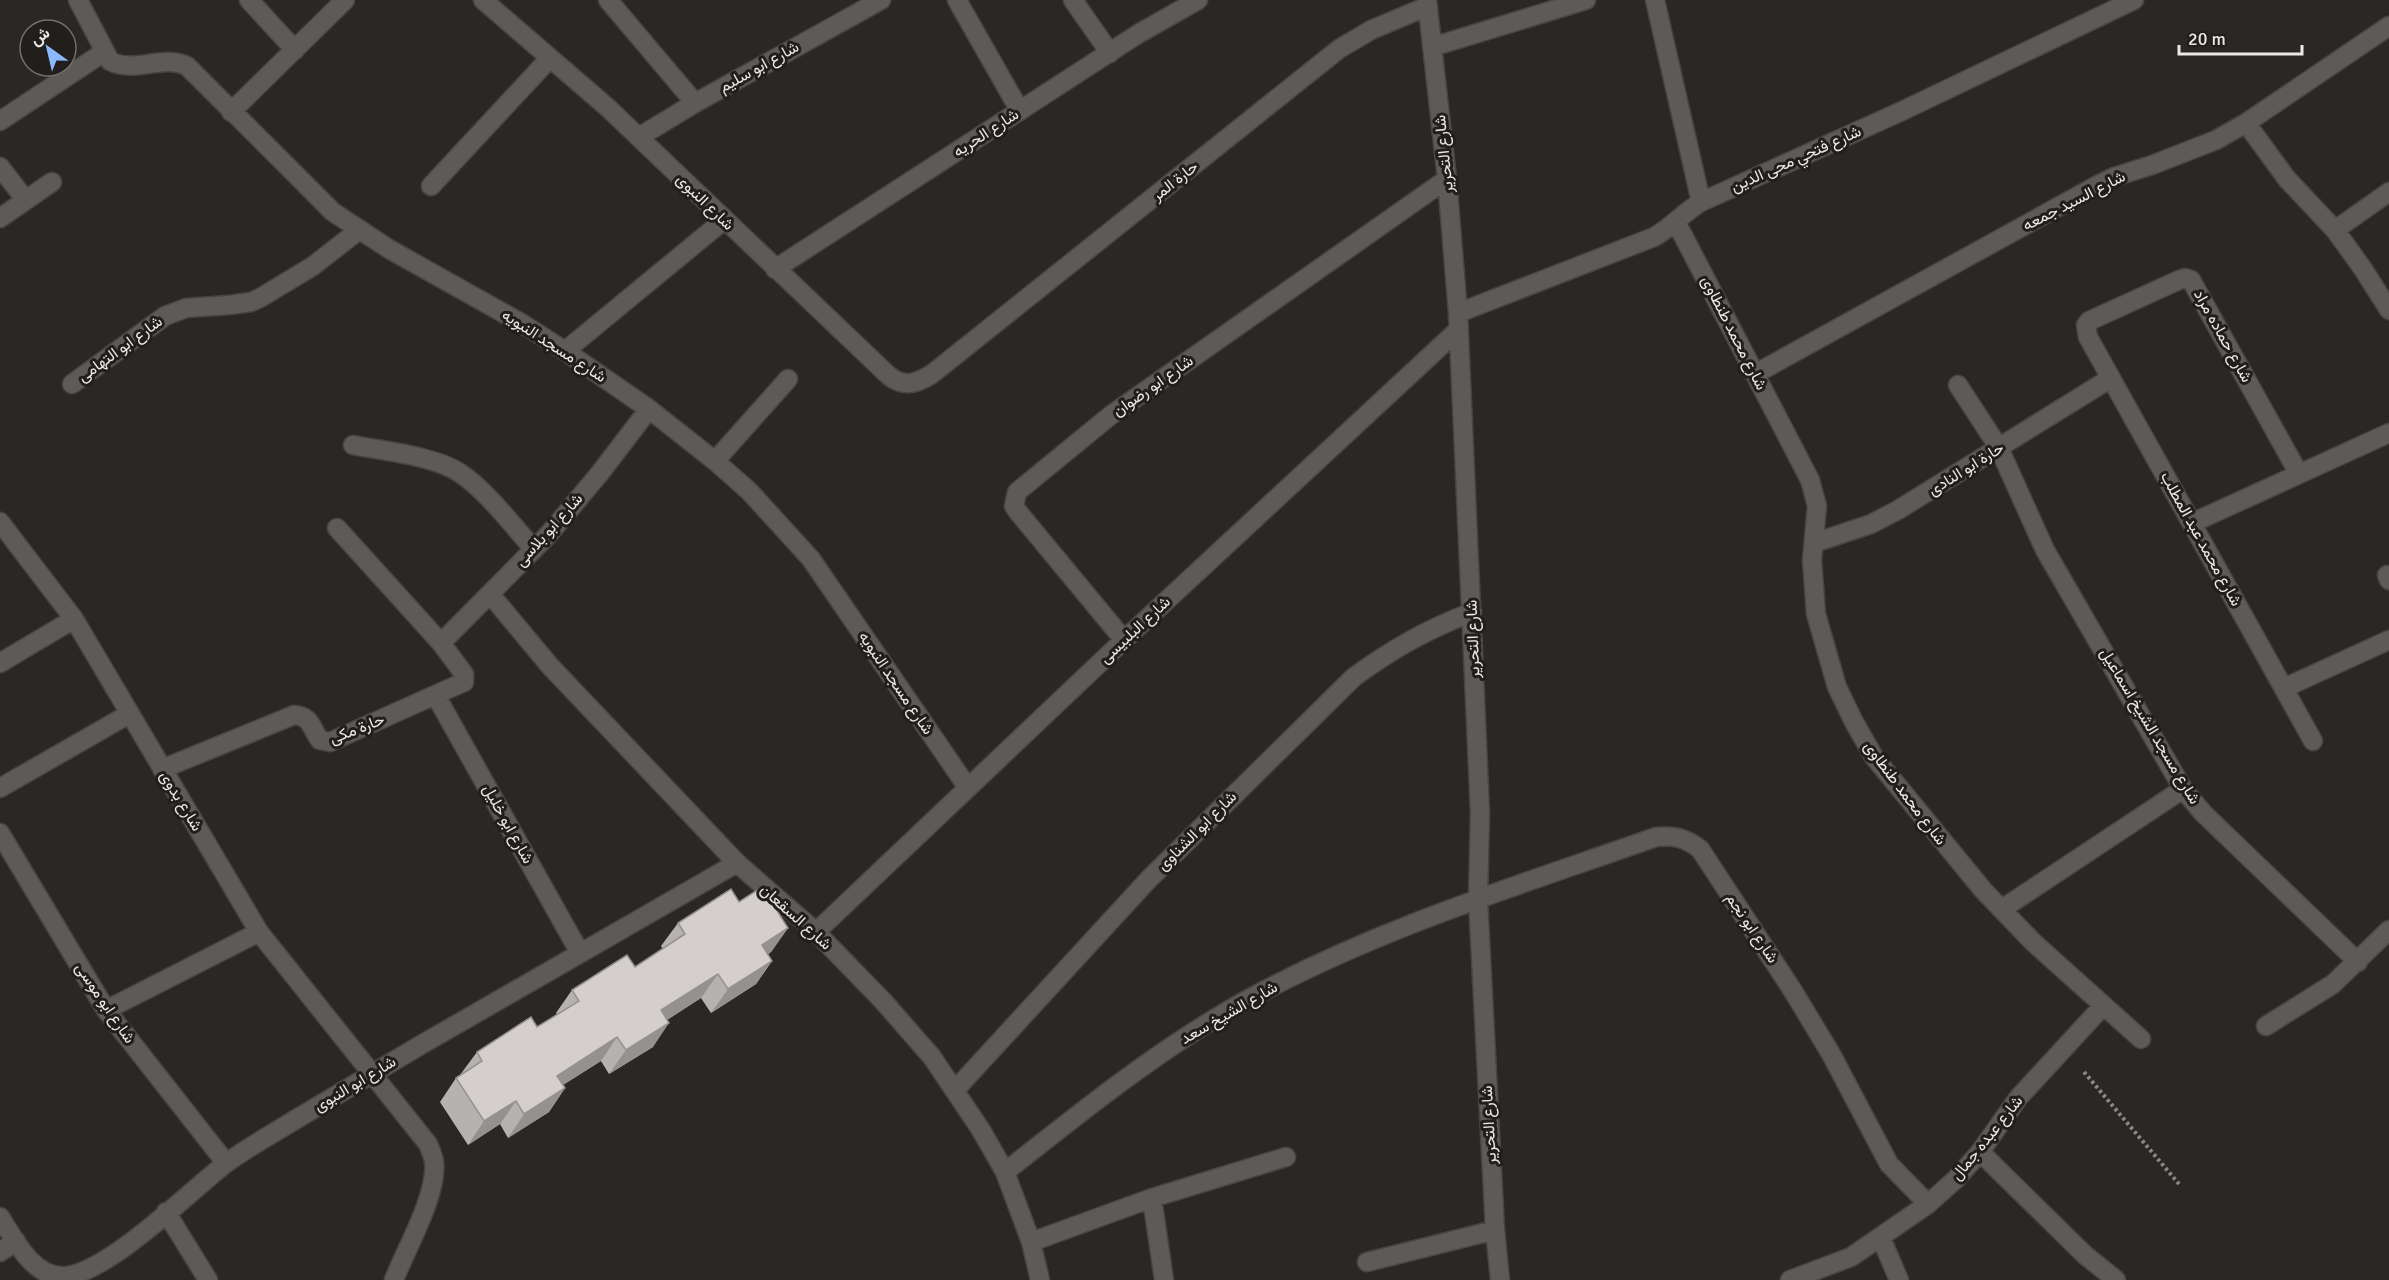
<svg xmlns="http://www.w3.org/2000/svg" width="2389" height="1280" viewBox="0 0 2389 1280" font-family="Signika,Vazirmatn,sans-serif">
<rect width="100%" height="100%" fill="#2b2726"/>
<g fill="none" stroke-linecap="round" stroke-linejoin="round">
<defs>
<path id="minor" d="M78,0L110,61C135,74 162,54 187,66L333,212L389,249L523,324L565,351L649,409L715,461L749,491L811,559L968,788
M249,0L295,50
M483,0L607,107L888,375C903,388 916,384 932,374L1339,49L1371,30L1428,6
M608,0L695,103
M957,0L1020,111
M1073,0L1110,53
M1427,0L1447,179L1458,313L1480,813L1478,899L1495,1230L1500,1280
M1655,0L1701,202
M1432,47L1586,0
M231,112L345,0
M0,121L104,52
M2246,123L2287,179L2335,230L2363,269L2389,310
M639,137L695,103L881,0
M0,167L25,199
M431,186L550,58
M0,218L52,182
M1676,222L1810,480L1817,506L1812,560L1816,614L1837,687L1854,722L1874,757L1983,890L2033,942L2141,1039
M2335,230L2389,192
M775,269L1138,34L1198,0
M1458,313L1654,237C1672,227 1684,212 1701,202L1902,111L2134,0
M565,351L724,220
M1755,374L2096,186L2114,177L2152,165L2216,140L2246,123L2389,26
M72,384L165,316L186,308L229,305L251,302L260,298L313,266L359,230
M1958,385L1999,448L2045,550L2183,789L2203,813L2358,962
M353,445C383,451 435,456 460,473C488,492 511,524 534,549
M715,461L788,379
M2299,474L2191,280L2185,278L2179,280L2089,321L2086,325L2088,337L2313,741
M0,522L74,619L259,932L428,1144C430,1149 433,1156 434,1161C438,1195 406,1248 394,1280
M2192,523L2389,433
M1814,543L1871,524L1898,510L2111,378
M2387,575L2389,580
M490,594L550,666L737,863L816,932L883,1001L932,1057L981,1130L1005,1172L1031,1242L1040,1280
M1124,640L1018,512L1014,506L1017,492L1111,415L1447,179
M441,643L549,534L600,473L649,409
M0,663L74,619
M2284,688L2389,640
M436,696L580,953
M162,769L294,715C312,716 311,729 320,740L330,742L464,682V674L441,643L337,528
M0,788L129,714
M0,833L106,1010L226,1163
M2002,909L2183,789
M816,932L1124,640L1458,330
M106,1010L259,932
M2266,1026L2333,984L2389,930
M955,1090L1149,879L1354,677C1394,648 1426,630 1472,612
M1980,1152L2085,1255L2116,1280
M1005,1172C1082,1111 1159,1049 1245,1001C1375,929 1517,886 1656,837C1675,835 1685,838 1700,849L1793,991L1831,1054L1889,1164L1928,1204
M1152,1198L1164,1280
M166,1212L208,1280
M0,1217C15,1240 34,1280 67,1276C111,1270 188,1193 225,1164C248,1147 274,1133 298,1118C338,1094 378,1070 419,1046C525,985 631,924 737,863
M1881,1238L1899,1280
M1031,1242L1152,1198L1286,1157
M0,1252L16,1241
M1367,1262L1495,1230
M1790,1280L1851,1257L1928,1204L1956,1179L1980,1152L2019,1097L2103,1006"/>
</defs>
<use href="#minor" stroke="#474443" stroke-width="21"/>
<path stroke="#8b8886" stroke-width="4" stroke-dasharray="3 3" stroke-linecap="butt" d="M2084,1072L2179,1184"/>
<use href="#minor" stroke="#5e5a58" stroke-width="18"/>
</g>
<path fill="#b6b2af" d="M739,902L788,928L771,952L768,954L772,961L756,984L711,1013L701,998L667,1020L653,1047L609,1074L601,1061L563,1085L565,1088L549,1112L508,1138L500,1124L468,1145L440,1102L456,1078L460,1075L477,1052L537,1027L557,1015L556,1013L572,990L635,967L663,949L661,946L678,923Z"/>
<path fill="#94918f" d="M788,928L771,952L745,969L762,945Z
M772,961L756,984L711,1013L728,989Z
M718,974L701,998L645,1034L661,1010Z
M669,1023L653,1047L609,1074L626,1050Z
M617,1037L601,1061L540,1099L557,1076Z
M565,1088L549,1112L508,1138L524,1114Z
M516,1101L500,1124L468,1145L484,1121Z"/>
<path fill="#d4cfcc" stroke="#94918f" stroke-width="1.5" d="M762,887L788,928L762,945L772,961L728,989L718,974L661,1010L669,1023L626,1050L617,1037L557,1076L565,1088L524,1114L516,1101L484,1121L456,1078L482,1061L477,1052L531,1017L537,1027L579,1001L572,990L627,955L635,967L685,934L678,923L731,889L739,902Z"/>
<g text-anchor="middle" dominant-baseline="central" stroke-width="6" stroke-linejoin="round" paint-order="stroke">
<g font-size="16" fill="#ebe9e7" stroke="#211e1c">
<text transform="translate(759 67) rotate(-29)">شارع ابو سليم</text>
<text transform="translate(986 133) rotate(-33)">شارع الحريه</text>
<text transform="translate(1444 154) rotate(-96)">شارع التحرير</text>
<text transform="translate(1796 159) rotate(-24)">شارع فتحي محى الدين</text>
<text transform="translate(1175 181) rotate(-38)">حارة المر</text>
<text transform="translate(2074 201) rotate(-27)">شارع السيد جمعه</text>
<text transform="translate(705 202) rotate(44)">شارع النبوى</text>
<text transform="translate(1734 333) rotate(63)">شارع محمد طنطاوى</text>
<text transform="translate(2223 336) rotate(61)">شارع حماده مراد</text>
<text transform="translate(554 346) rotate(33)">شارع مسجد النبويه</text>
<text transform="translate(120 349) rotate(-36)">شارع ابو التهامى</text>
<text transform="translate(1153 386) rotate(-35)">شارع ابو رضوان</text>
<text transform="translate(1966 469) rotate(-32)">حارة ابو النادى</text>
<text transform="translate(549 530) rotate(-48)">شارع ابو بلاسى</text>
<text transform="translate(2201 539) rotate(61)">شارع محمد عبد المطلب</text>
<text transform="translate(1135 630) rotate(-43)">شارع البلبيسى</text>
<text transform="translate(1473 639) rotate(-92)">شارع التحرير</text>
<text transform="translate(896 683) rotate(56)">شارع مسجد النبويه</text>
<text transform="translate(2150 726) rotate(59)">شارع مسجد الشيخ اسماعيل</text>
<text transform="translate(357 729) rotate(-21)">حارة مكى</text>
<text transform="translate(1905 793) rotate(53)">شارع محمد طنطاوى</text>
<text transform="translate(181 801) rotate(59)">شارع بدوى</text>
<text transform="translate(508 824) rotate(61)">شارع ابو خليل</text>
<text transform="translate(1197 831) rotate(-45)">شارع ابو الشناوى</text>
<text transform="translate(796 917) rotate(42)">شارع السقعان</text>
<text transform="translate(1752 928) rotate(56)">شارع ابو نجم</text>
<text transform="translate(105 1003) rotate(56)">شارع ابو موسى</text>
<text transform="translate(1229 1013) rotate(-30)">شارع الشيخ سعد</text>
<text transform="translate(355 1084) rotate(-31)">شارع ابو النبوى</text>
<text transform="translate(1489 1125) rotate(-93)">شارع التحرير</text>
<text transform="translate(1987 1138) rotate(-51)">شارع عبده جمال</text>
</g>
</g>
<g transform="translate(48 48) rotate(326)"><circle r="28" fill="#211e1c" stroke="#726f6d" stroke-width="1.5"/>
<path d="M0-4.5L10 22L0 15L-10 22Z" fill="#8cb9fc"/>
<text y="-9" font-size="16" font-weight="bold" text-anchor="middle" fill="#ebe9e7">ش</text>
</g>
<path d="M2179 45v9h123v-9" fill="none" stroke="#ebe9e7" stroke-width="3"/>
<text x="2188" y="45" font-size="18" fill="#ebe9e7" stroke="#211e1c" stroke-width="4.5" paint-order="stroke">20 m</text>
</svg>
